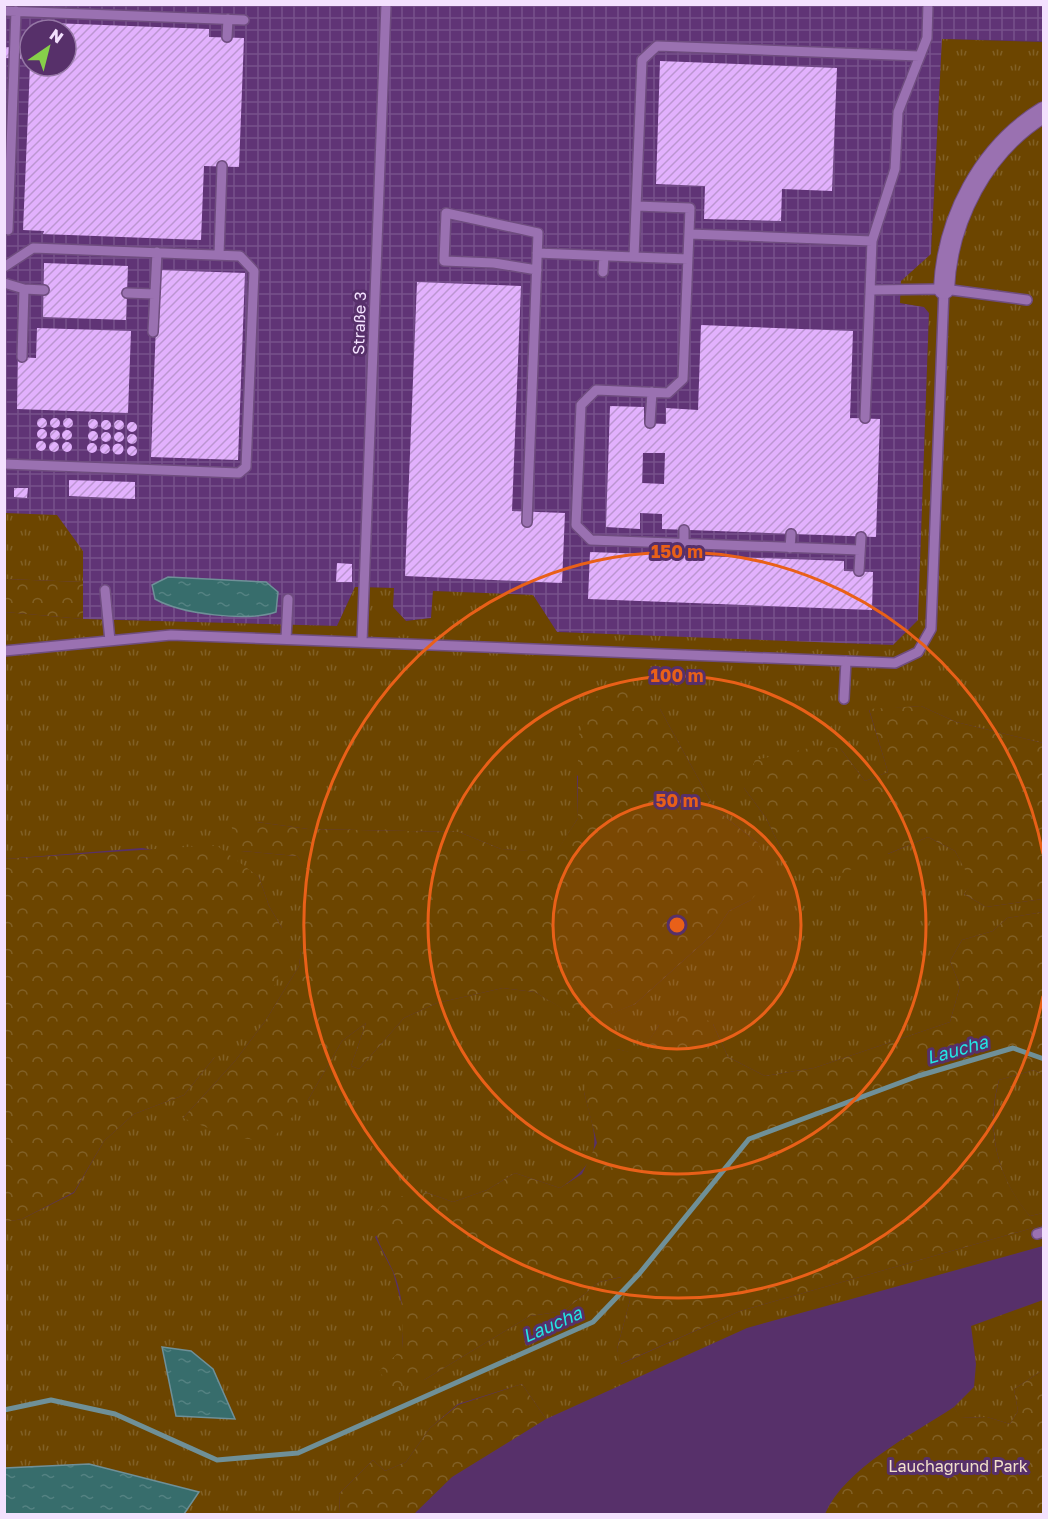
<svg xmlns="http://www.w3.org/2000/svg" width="1048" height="1519" viewBox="0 0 1048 1519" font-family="'Golos Text',sans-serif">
<defs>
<pattern id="industrial-grid" width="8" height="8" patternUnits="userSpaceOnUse" patternTransform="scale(1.5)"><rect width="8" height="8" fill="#603476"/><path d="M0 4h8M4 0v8" fill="none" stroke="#77518b"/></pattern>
<pattern id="grass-tufts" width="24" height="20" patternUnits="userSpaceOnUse" patternTransform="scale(1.5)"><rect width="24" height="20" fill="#6c4500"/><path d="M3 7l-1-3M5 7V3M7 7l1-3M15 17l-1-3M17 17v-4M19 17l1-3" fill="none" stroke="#816026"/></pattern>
<pattern id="forest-crowns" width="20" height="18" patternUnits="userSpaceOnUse" patternTransform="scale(1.5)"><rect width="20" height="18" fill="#6c4500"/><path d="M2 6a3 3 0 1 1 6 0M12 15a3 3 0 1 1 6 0" fill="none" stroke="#816026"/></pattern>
<pattern id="water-ripples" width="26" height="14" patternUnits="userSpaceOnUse" patternTransform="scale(1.5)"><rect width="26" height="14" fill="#376d6c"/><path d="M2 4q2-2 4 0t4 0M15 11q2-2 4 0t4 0" fill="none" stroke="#548282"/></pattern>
<pattern id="building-hatch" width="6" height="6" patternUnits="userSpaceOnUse" patternTransform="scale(1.5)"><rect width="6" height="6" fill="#e2b1fd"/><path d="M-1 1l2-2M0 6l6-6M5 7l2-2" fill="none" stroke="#bc96d1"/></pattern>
</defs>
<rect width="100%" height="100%" fill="#57306a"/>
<path fill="url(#industrial-grid)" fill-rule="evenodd" d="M5,5H1043V41L942,39L931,255L901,281L900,303L924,307L929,313L918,621L893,646L557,632L533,595L433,591L431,618L406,621L393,607V588L355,587L337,626L83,619L82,582L5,579ZM30,30H66V66H30Z"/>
<path fill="url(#grass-tufts)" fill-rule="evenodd" d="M942,39L1043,42V743L956,722L921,706L869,710L888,772L865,781L840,748L744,788L766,818L782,851L888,854L928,837L955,851L973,883L964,894L986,907L1043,899V912L1007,918L993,931L962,940L950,961L960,986L950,1022L814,1068L765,1076L728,1057L713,1024L659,1025L640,1055L617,1049L584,1092C596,1139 607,1157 560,1188L515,1173L487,1190L453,1202L425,1192L375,1237L393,1272L404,1313L402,1349L424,1380L530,1316L564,1311L599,1282L622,1277L630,1300L617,1349L621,1364L740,1311L1043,1225V1246L747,1328L546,1419L522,1384L458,1404L430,1428L406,1462L385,1471L373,1460L339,1494L340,1514H184L199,1492L89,1464L5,1468L4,1222L22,1219L74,1193L104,1141L134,1114L184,1095L214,1058L282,928L269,906L259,877L238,863L142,848L5,859V612L83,619L337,626L355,587L394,588L393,607L406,621L431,618L433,591L533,595L557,632L893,645L918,620L929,313L924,307L900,303L901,281L931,254ZM660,709L715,809L758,843L751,900L729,911L714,933L635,1004L587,1023L535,992L503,988L437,1003L404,1018L359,1069L351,1066L366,1023L342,1041L308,1100L183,1118L235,1061L266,1020L299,966L311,874L297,856L241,851L257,822L308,829L459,832L501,849L556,853L578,818L577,776ZM213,1369L235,1418L206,1416Z
M5,513L57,515L83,551V582L5,579Z
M1034,1070L1043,1075V1213L1030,1216C996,1178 986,1128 999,1080Z
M1043,1300V1370L1014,1389L1018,1411L1010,1424L987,1417L960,1418L954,1407L974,1387L976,1364L971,1326Z"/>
<path fill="url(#forest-crowns)" d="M5,579L83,582V619L5,612Z
M628,683L660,709L715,809L758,843L772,876L751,900L729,911L714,933L635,1004L587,1024L535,992L503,988L437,1003L404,1018L359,1069L351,1066L366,1023L342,1041L308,1100L269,1142L228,1136L183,1118L235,1061L266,1020L299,966L310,874L297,856L241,851L230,823L257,822L308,829L459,832L501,849L556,852L578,818V738L591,699Z
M921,706L956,722L1043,743V899L986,907L964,894L972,883L955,851L928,837L833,877L799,871L782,851L766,818L744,788L755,760L814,747L840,748L865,781L888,772L869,709Z
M216,845L259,877L269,906L282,928L285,957L270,998L214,1058L184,1095L134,1114L104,1141L74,1192L22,1219L5,1222V859Z
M1043,912V1075L1034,1070L999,1080C985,1128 997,1178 1030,1216L1043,1213V1225L740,1311L620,1364L617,1349L630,1300L621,1277L599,1282L564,1311L530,1316L424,1380L392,1389L379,1371L402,1349C404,1322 404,1297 393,1271C383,1248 375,1242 373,1215L388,1199L425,1192L453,1202L487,1190L515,1173L560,1188L582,1174L597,1143L584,1092L591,1057L617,1049L640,1054L659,1025L690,1008L713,1024L728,1057L765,1076L814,1068L950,1022L960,986L950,961L962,940L993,931L1007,918Z
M1043,1370V1514H825C845,1468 913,1434 954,1407L961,1418L987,1417L1010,1424L1018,1411L1014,1389Z
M522,1384L546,1419L452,1477L414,1514H340L339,1494L373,1460L385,1471L406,1462L430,1428L458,1405Z"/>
<path fill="url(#water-ripples)" stroke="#6f9098" stroke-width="1.5" d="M168,577L266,582L278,592L276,612C247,622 181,614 155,599L152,585Z
M162,1347L191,1351L213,1369L235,1419L176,1416Z
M89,1464L199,1492L184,1514H5V1468Z"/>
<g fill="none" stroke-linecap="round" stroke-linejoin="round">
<path stroke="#6f9098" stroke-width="5" d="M4,1410L51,1400L115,1414L217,1460L298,1453L593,1322L639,1274L749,1139L918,1076L1013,1048L1044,1059"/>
</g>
<path fill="url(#building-hatch)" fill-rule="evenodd" d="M51,23L209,29V37L244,38L239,167L204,166L201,240L43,234L44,231L23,230L30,66H66V30H51Z
M4,47L28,48V59L4,58Z
M660,61L837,68L832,191L782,189L781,221L704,219L705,186L656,184Z
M44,263L128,266L126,320L43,317Z
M158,270L245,273L238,460L151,457Z
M417,282L521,286L512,511L565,513L562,583L405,576Z
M701,325L853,331L850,418L880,419L876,537L662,529V514L640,513V529L606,527L610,406L644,407V423L666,424V408L698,410ZM643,453H665L664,484L642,483Z
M37,328L131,331L128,413L17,409L18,357L36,358Z
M63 423a5 5 0 1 1 10 0a5 5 0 1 1-10 0Z
M50 423a5 5 0 1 1 10 0a5 5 0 1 1-10 0Z
M37 423a5 5 0 1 1 10 0a5 5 0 1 1-10 0Z
M88 424a5 5 0 1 1 10 0a5 5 0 1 1-10 0Z
M101 425a5 5 0 1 1 10 0a5 5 0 1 1-10 0Z
M114 425a5 5 0 1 1 10 0a5 5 0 1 1-10 0Z
M127 427a5 5 0 1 1 10 0a5 5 0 1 1-10 0Z
M37 434a5 5 0 1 1 10 0a5 5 0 1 1-10 0Z
M62 435a5 5 0 1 1 10 0a5 5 0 1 1-10 0Z
M50 435a5 5 0 1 1 10 0a5 5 0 1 1-10 0Z
M88 436a5 5 0 1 1 10 0a5 5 0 1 1-10 0Z
M114 437a5 5 0 1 1 10 0a5 5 0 1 1-10 0Z
M101 437a5 5 0 1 1 10 0a5 5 0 1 1-10 0Z
M127 439a5 5 0 1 1 10 0a5 5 0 1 1-10 0Z
M36 446a5 5 0 1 1 10 0a5 5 0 1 1-10 0Z
M62 447a5 5 0 1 1 10 0a5 5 0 1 1-10 0Z
M49 447a5 5 0 1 1 10 0a5 5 0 1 1-10 0Z
M87 448a5 5 0 1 1 10 0a5 5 0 1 1-10 0Z
M112.5 449a5.5 5.5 0 1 1 11 0a5.5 5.5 0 1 1-11 0Z
M100 449a5 5 0 1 1 10 0a5 5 0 1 1-10 0Z
M127 451a5 5 0 1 1 10 0a5 5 0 1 1-10 0Z
M69,480L135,482V499L69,496Z
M14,488H28L27,498L14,497Z
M590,552L844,561V571L873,572L872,610L588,599Z
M337,563L352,564V582H336Z"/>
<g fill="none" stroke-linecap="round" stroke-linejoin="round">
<defs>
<path id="lane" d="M4,11L244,20
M227,37L228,19
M636,206L690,208L683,379L668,393L596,390L581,405L576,525L591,540L860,550
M8,230L16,11
M689,234L872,241
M537,253L634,257
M219,255L222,166
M688,259L634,257L642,60L657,46L919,56
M4,267L33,248L240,256L254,271L246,467L239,473L4,464
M603,272L604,256
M4,283L24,289L44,290
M870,290L944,289L1027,300
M127,293L155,294
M153,332L157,252
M22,357L24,289
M865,418L872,241L895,169L898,112L927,38L928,4
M650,423L652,392
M527,522L538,233L446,213L444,261L494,263L537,270
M684,544V530
M790,548L791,534
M859,571L861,537
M105,590L110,641
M286,639L288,599
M362,642L386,4
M4,651L171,635L895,663L918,652L931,629L944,289
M844,699L846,661
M1037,1234L1044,1232"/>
<path id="street" d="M944,289C947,220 983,149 1044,112"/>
</defs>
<use href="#lane" stroke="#6f4d7f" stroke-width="12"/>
<use href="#street" stroke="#6f4d7f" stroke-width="22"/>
<use href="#lane" stroke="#9a71b1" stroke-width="9"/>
<use href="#street" stroke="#9a71b1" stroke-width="20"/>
</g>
<circle cx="677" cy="925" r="124" fill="#e96018" fill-opacity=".12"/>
<g fill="none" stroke="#e96018" stroke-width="3">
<circle cx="677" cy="925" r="124"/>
<circle cx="677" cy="925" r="249"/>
<path d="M1043 996A373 373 0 1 1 1043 854"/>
</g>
<g text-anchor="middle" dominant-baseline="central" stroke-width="6" stroke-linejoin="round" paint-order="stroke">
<g font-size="16" fill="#f3e1fe" stroke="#57306a">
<text transform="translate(359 323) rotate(-88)">Straße 3</text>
</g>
<g font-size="16" fill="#f2e0cb" stroke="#57306a">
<text x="958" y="1466">Lauchagrund Park</text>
</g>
<g font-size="18" font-style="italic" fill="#23e6e3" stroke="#57306a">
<text transform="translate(957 1049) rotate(-16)">Laucha</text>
<text transform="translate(552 1324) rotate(-24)">Laucha</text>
</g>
</g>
<circle cx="677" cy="925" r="9" fill="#e96018" stroke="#57306a" stroke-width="3"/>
<g font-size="18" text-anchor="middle" font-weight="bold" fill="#e96018" stroke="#57306a" stroke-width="6" stroke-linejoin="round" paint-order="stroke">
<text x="677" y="558">150 m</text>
<text x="677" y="682">100 m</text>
<text x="677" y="807">50 m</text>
</g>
<rect width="1048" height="1519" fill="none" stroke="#f3e1fe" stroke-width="12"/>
<g transform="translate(48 48) rotate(35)"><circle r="28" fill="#57306a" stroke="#9577a5" stroke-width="1.5"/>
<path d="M0-4.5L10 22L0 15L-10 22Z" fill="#87cf4a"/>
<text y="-9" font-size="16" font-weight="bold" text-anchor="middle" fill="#f3e1fe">N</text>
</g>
</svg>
